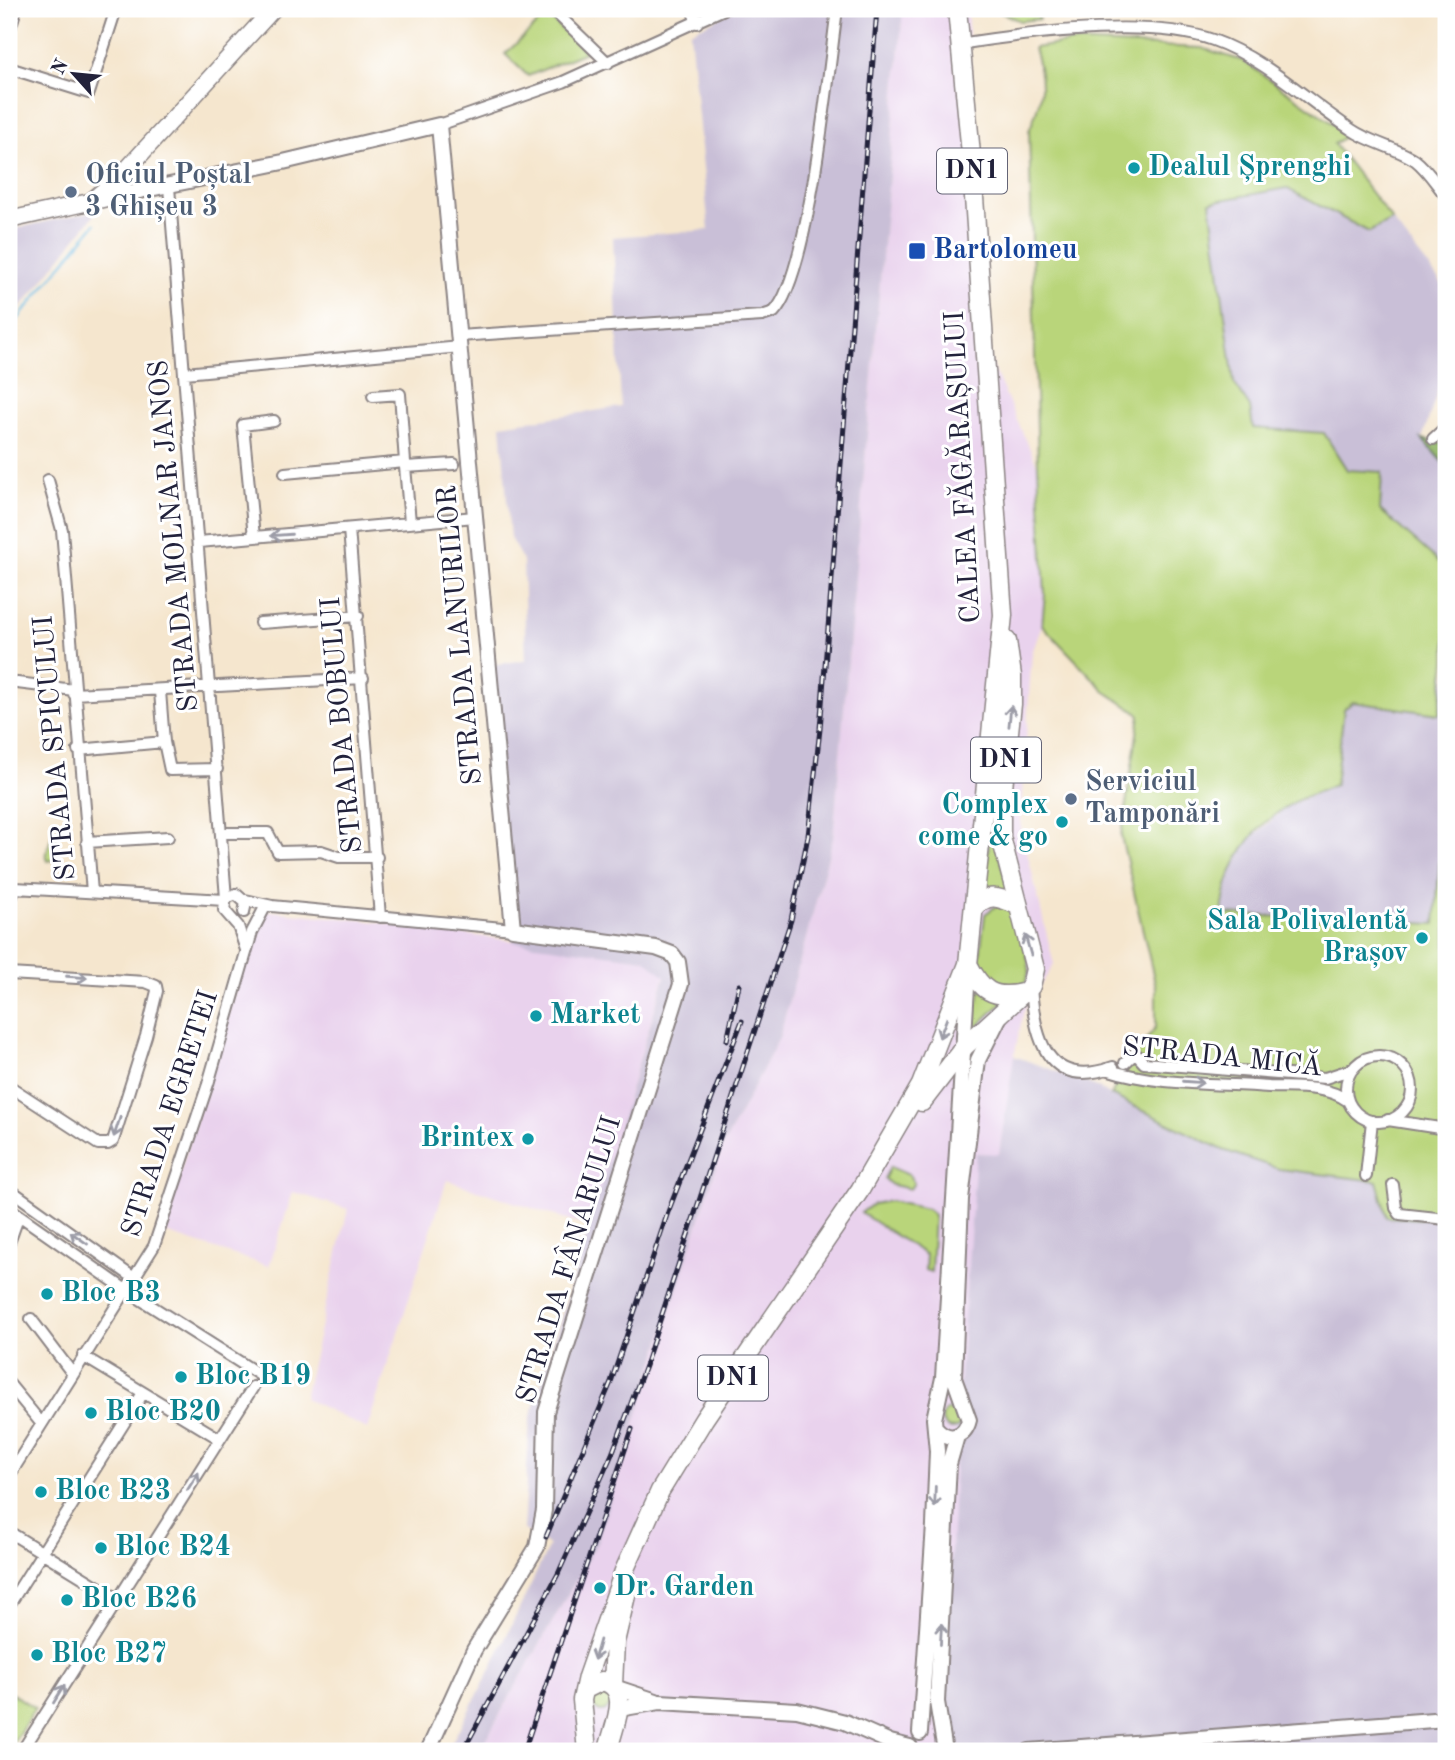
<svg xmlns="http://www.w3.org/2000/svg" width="1455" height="1760" viewBox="0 0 1455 1760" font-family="'Old Standard TT',serif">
<rect width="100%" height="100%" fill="#fff"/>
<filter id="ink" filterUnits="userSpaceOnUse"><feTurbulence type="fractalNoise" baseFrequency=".0143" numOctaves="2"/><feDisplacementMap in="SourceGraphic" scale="14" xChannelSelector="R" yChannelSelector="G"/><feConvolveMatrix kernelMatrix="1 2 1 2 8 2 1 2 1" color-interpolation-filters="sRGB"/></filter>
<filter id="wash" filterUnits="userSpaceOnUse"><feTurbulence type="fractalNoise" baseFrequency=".00686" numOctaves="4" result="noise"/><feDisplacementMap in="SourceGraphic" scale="28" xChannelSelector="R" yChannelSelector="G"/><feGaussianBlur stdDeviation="1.57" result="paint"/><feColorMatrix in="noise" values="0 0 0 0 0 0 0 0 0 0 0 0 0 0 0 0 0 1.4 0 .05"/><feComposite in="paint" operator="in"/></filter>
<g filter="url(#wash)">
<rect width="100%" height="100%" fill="#f5e6ce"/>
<path fill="#e9d2ed" d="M903,9H967L989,358L1038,467L1045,594L1042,625L1032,653L1020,822L1054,965L1024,1010L1014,1056L999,1155L977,1153L942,1751H479L597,1543L722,1148L779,1038L833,838Z
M259,910L362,920L646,959L665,975L589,1227L447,1180L367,1429L304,1398L348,1209L293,1192L269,1266L162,1232Z"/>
<path fill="#c9bfd7" d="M736,9H903L833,838L779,1038L722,1148L597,1543L479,1751H447L487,1677L549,1546L523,1529L530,1420L665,976L645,959L513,942L490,665L526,660L523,561L510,538L501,425L621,407L613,237L709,230L690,32Z
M1286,188L1369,231L1392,220L1446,289V365L1422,439L1446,466V568L1380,510L1347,470L1324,433L1253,428L1250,407L1234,383L1210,201Z
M98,210L28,299L9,318V230Z
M1446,661V781L1436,924L1222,914L1225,884L1243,846L1286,807L1335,785L1343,709L1353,702L1439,714Z
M1014,1056L1088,1083L1223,1150L1279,1169L1377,1181L1446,1220V1751H942L957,1420L976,1153L999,1154Z"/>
<path fill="#b9d57a" stroke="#6e7c5a" stroke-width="2" d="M993,9H1053L1038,14L1039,19L1020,21Z
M547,15L586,52L528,76L505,54Z
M1071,42L1202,48L1243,61L1348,134L1334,144L1392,220L1369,232L1286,188L1210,202L1234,383L1250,407L1253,428L1324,433L1347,470L1382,472L1380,510L1446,568V661L1439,714L1353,702L1344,709L1335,785C1320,792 1300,797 1286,807C1247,832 1226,869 1222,914L1435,924L1446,781V1220L1387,1217L1377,1181L1279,1169L1223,1150L1111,1095L1123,1070L1156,1027V987L1121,836L1140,715L1106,692L1042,625L1045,594L1038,467L1029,131C1043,97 1045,84 1034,48Z
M56,837L60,859L48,861L46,856L51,838Z
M989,841H995L1009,891H985Z
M999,904L1013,910C1017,924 1030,957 1029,970C1025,1001 998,989 982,979L979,964L985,914Z
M975,988L1005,1000L973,1031Z
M890,1167L909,1175L914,1183L910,1189L892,1185L884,1179Z
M890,1201L927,1209L934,1215L931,1272L925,1270L926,1255L861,1213L873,1204Z
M942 1419a10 10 0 1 1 20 0a10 10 0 1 1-20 0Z
M591 1701a10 10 0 1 1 20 0a10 10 0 1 1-20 0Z
M9,1692L35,1708L9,1750Z"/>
<path fill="#92b66a" stroke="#5a6c52" stroke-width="2" d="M1422,439L1446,444V466Z"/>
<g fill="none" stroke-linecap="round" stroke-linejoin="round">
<path stroke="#65b9e1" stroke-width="2.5" d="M9,330L95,224"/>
</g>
</g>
<g filter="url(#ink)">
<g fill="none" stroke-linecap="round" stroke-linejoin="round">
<defs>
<path id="minor" d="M552,9L608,63
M692,9L697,23
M9,32L16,9
M959,44C1028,33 1148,17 1213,40C1264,58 1308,101 1352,130C1371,143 1395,147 1415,160C1427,169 1436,184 1446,196
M9,68L89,93L116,9
M439,125L563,82L724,9
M169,187L226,898
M459,336L762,316L774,312C809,276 829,67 837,9
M185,373L460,347
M373,396L400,394L405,462
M1433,439L1446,427
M285,473L405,462V467
M48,480L62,530L92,892
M410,522L405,467L454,464
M349,529L380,917
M254,537L243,425L274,421
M199,542L475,517
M260,623L358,616
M9,682L74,690
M160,691L164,742
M74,694L363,678
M78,750L164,742L170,770L217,769
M223,833H268L278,852L321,851L339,857H377
M87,842L168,837
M9,885L15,888L225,900
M245,900L272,906L513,929
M9,904L15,888
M244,912L246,903L236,894L226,898L224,910L238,926L246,950
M9,974L146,982L156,986L157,991L146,1036L113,1141L108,1144H98L9,1086
M1031,986C1034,1037 1047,1091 1113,1067
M1346 1089a33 33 0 1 1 66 0a33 33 0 1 1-66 0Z
M1125,1063L1135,1053L1144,1063L1325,1078L1353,1069
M1106,1069C1158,1086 1216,1083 1269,1087C1295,1088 1327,1085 1348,1101
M1388,1120L1446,1129
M1366,1176L1372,1121
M1393,1185L1396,1208L1400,1214L1446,1219
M9,1189L134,1278
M9,1208L126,1290L260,1375
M9,1243L19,1215
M31,1319L72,1373
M83,1356L220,1439
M9,1384L41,1423
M9,1476L154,1246L208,1084L252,932L264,909
M9,1532L118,1599
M9,1605L143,1393
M22,1751L253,1387"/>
<path id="tertiary" d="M125,194L283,162L439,125L513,929L656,948L672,954L678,962L681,984L546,1412L544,1510L537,1547L474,1650L428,1751
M937,1429C949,1442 965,1437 969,1420L954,1378L961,1199L978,1060L1001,1014
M617,1688L656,1701
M619,1709L660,1702L797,1710L845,1722L890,1742L910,1747
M920,1733L934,1525L937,1451L934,1419L943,1378L968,971
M945,1751L937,1702L949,1464L957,1436
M1029,1751L1446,1719"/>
<path id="secondary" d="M89,203L119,178L273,9
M9,220L125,194L119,178"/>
<path id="primary" d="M974,909C987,892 999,897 1017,905
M968,964C981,990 993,1000 1022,993
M922,1102L965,1046L1031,986L1035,969L1001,837V806L1012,704V676L1007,641
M613,1685L615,1642L627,1591
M586,1689L602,1681C634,1689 612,1728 608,1751
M587,1751L582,1700L587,1677L624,1571L660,1491L704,1419L860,1190L921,1085L968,964L1003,615L971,154L957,9"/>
</defs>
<use href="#minor" stroke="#8c8484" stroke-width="14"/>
<use href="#tertiary" stroke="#8c8484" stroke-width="18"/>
<use href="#secondary" stroke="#8c8484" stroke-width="19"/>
<use href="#primary" stroke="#8c8484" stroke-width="21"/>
<use href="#minor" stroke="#fff" stroke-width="10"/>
<use href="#tertiary" stroke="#fff" stroke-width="14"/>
<use href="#secondary" stroke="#fff" stroke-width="16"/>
<use href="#primary" stroke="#fff" stroke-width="18"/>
<defs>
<path id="rail" d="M727,1040L739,985
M546,1537L611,1382L668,1212L742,1021
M463,1751L558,1574L612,1454L646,1363L791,920L808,836L820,729L877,9
M524,1751L632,1429"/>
</defs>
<use href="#rail" stroke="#22223b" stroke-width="5"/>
<use href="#rail" stroke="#fff" stroke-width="2.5" stroke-dasharray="8" stroke-linecap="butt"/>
</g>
<defs><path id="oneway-shaft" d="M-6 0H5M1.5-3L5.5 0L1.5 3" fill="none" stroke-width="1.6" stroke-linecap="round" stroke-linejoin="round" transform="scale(1.75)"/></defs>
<g stroke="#9c9ca7">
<use href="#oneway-shaft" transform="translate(281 535) rotate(176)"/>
<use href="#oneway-shaft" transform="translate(1010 716) rotate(-84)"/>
<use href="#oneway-shaft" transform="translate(1028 945) rotate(-106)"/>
<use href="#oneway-shaft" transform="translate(77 977) rotate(4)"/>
<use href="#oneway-shaft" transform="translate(943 1028) rotate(111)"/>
<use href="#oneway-shaft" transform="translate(1193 1082) rotate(4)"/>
<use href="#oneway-shaft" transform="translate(117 1127) rotate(108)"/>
<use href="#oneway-shaft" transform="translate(79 1238) rotate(-145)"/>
<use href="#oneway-shaft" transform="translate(193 1481) rotate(-58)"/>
<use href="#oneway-shaft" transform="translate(935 1497) rotate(92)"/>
<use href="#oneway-shaft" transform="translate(941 1634) rotate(-87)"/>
<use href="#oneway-shaft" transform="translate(597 1650) rotate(106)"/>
<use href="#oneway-shaft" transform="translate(59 1694) rotate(-58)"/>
</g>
</g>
<g fill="#0f9aa8" stroke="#fff" stroke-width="2.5">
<circle cx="1134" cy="168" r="7"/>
<circle cx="1062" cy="822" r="7"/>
<circle cx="1422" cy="938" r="7"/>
<circle cx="536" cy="1016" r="7"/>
<circle cx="528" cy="1139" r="7"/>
<circle cx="47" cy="1294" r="7"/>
<circle cx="181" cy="1377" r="7"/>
<circle cx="91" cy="1413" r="7"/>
<circle cx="41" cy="1492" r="7"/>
<circle cx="101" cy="1548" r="7"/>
<circle cx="600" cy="1588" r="7"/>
<circle cx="67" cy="1600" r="7"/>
<circle cx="37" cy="1655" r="7"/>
</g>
<g fill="#5c6f8a" stroke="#fff" stroke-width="2.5">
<circle cx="71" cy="192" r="7"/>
<circle cx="1071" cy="799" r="7"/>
</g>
<rect fill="#1a4fb4" stroke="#fff" stroke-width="2.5" x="908" y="242" width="18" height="18" rx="3.5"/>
<g text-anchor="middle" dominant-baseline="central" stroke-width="6" stroke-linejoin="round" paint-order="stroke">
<g fill="#fff" stroke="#646476" stroke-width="2">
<rect x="937" y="148.5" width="70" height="45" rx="5"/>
<rect x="971" y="737.5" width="70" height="45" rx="5"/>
<rect x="698" y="1355.5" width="70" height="45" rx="5"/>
</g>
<g font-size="26" font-weight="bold" fill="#22223b">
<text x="972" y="171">DN1</text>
<text x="1006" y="760">DN1</text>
<text x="733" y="1378">DN1</text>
</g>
<g font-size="28" font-weight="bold" fill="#0d838f" stroke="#fff" text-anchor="start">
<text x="1148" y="168">Dealul Șprenghi</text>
<text x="1048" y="806" text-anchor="end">Complex<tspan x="1048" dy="32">come &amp; go</tspan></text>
<text x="1408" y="922" text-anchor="end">Sala Polivalentă<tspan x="1408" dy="32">Brașov</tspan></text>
<text x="550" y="1016">Market</text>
<text x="514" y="1139" text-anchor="end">Brintex</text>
<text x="61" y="1294">Bloc B3</text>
<text x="195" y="1377">Bloc B19</text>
<text x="105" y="1413">Bloc B20</text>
<text x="55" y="1492">Bloc B23</text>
<text x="115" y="1548">Bloc B24</text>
<text x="614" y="1588">Dr. Garden</text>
<text x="81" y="1600">Bloc B26</text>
<text x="51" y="1655">Bloc B27</text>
</g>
<g font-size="28" font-weight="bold" fill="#4e5e75" stroke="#fff" text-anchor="start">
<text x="85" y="176">Oficiul Poștal<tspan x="85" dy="32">3 Ghișeu 3</tspan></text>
<text x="1085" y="783">Serviciul<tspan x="1085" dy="32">Tamponări</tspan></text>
</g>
<g font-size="28" font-weight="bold" fill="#164399" stroke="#fff" text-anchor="start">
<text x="933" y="251">Bartolomeu</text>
</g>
<g font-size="28" fill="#22223b" stroke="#fff">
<text transform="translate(964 467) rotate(-93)">CALEA FĂGĂRAȘULUI</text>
<text transform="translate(175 536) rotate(-95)">STRADA MOLNAR JANOS</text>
<text transform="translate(461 635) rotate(-95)">STRADA LANURILOR</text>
<text transform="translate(343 725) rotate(-95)">STRADA BOBULUI</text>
<text transform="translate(56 748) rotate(-95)">STRADA SPICULUI</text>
<text transform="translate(1222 1058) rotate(6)">STRADA MICĂ</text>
<text transform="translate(171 1114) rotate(-72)">STRADA EGRETEI</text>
<text transform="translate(570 1260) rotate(-73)">STRADA FÂNARULUI</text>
</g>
</g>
<rect width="1455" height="1760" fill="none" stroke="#fff" stroke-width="35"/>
<g transform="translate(74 74) rotate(297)" stroke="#ffffff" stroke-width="5" paint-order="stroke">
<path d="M0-5L12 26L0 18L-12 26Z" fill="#22223b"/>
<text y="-10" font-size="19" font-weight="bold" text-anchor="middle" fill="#22223b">N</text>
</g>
</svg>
